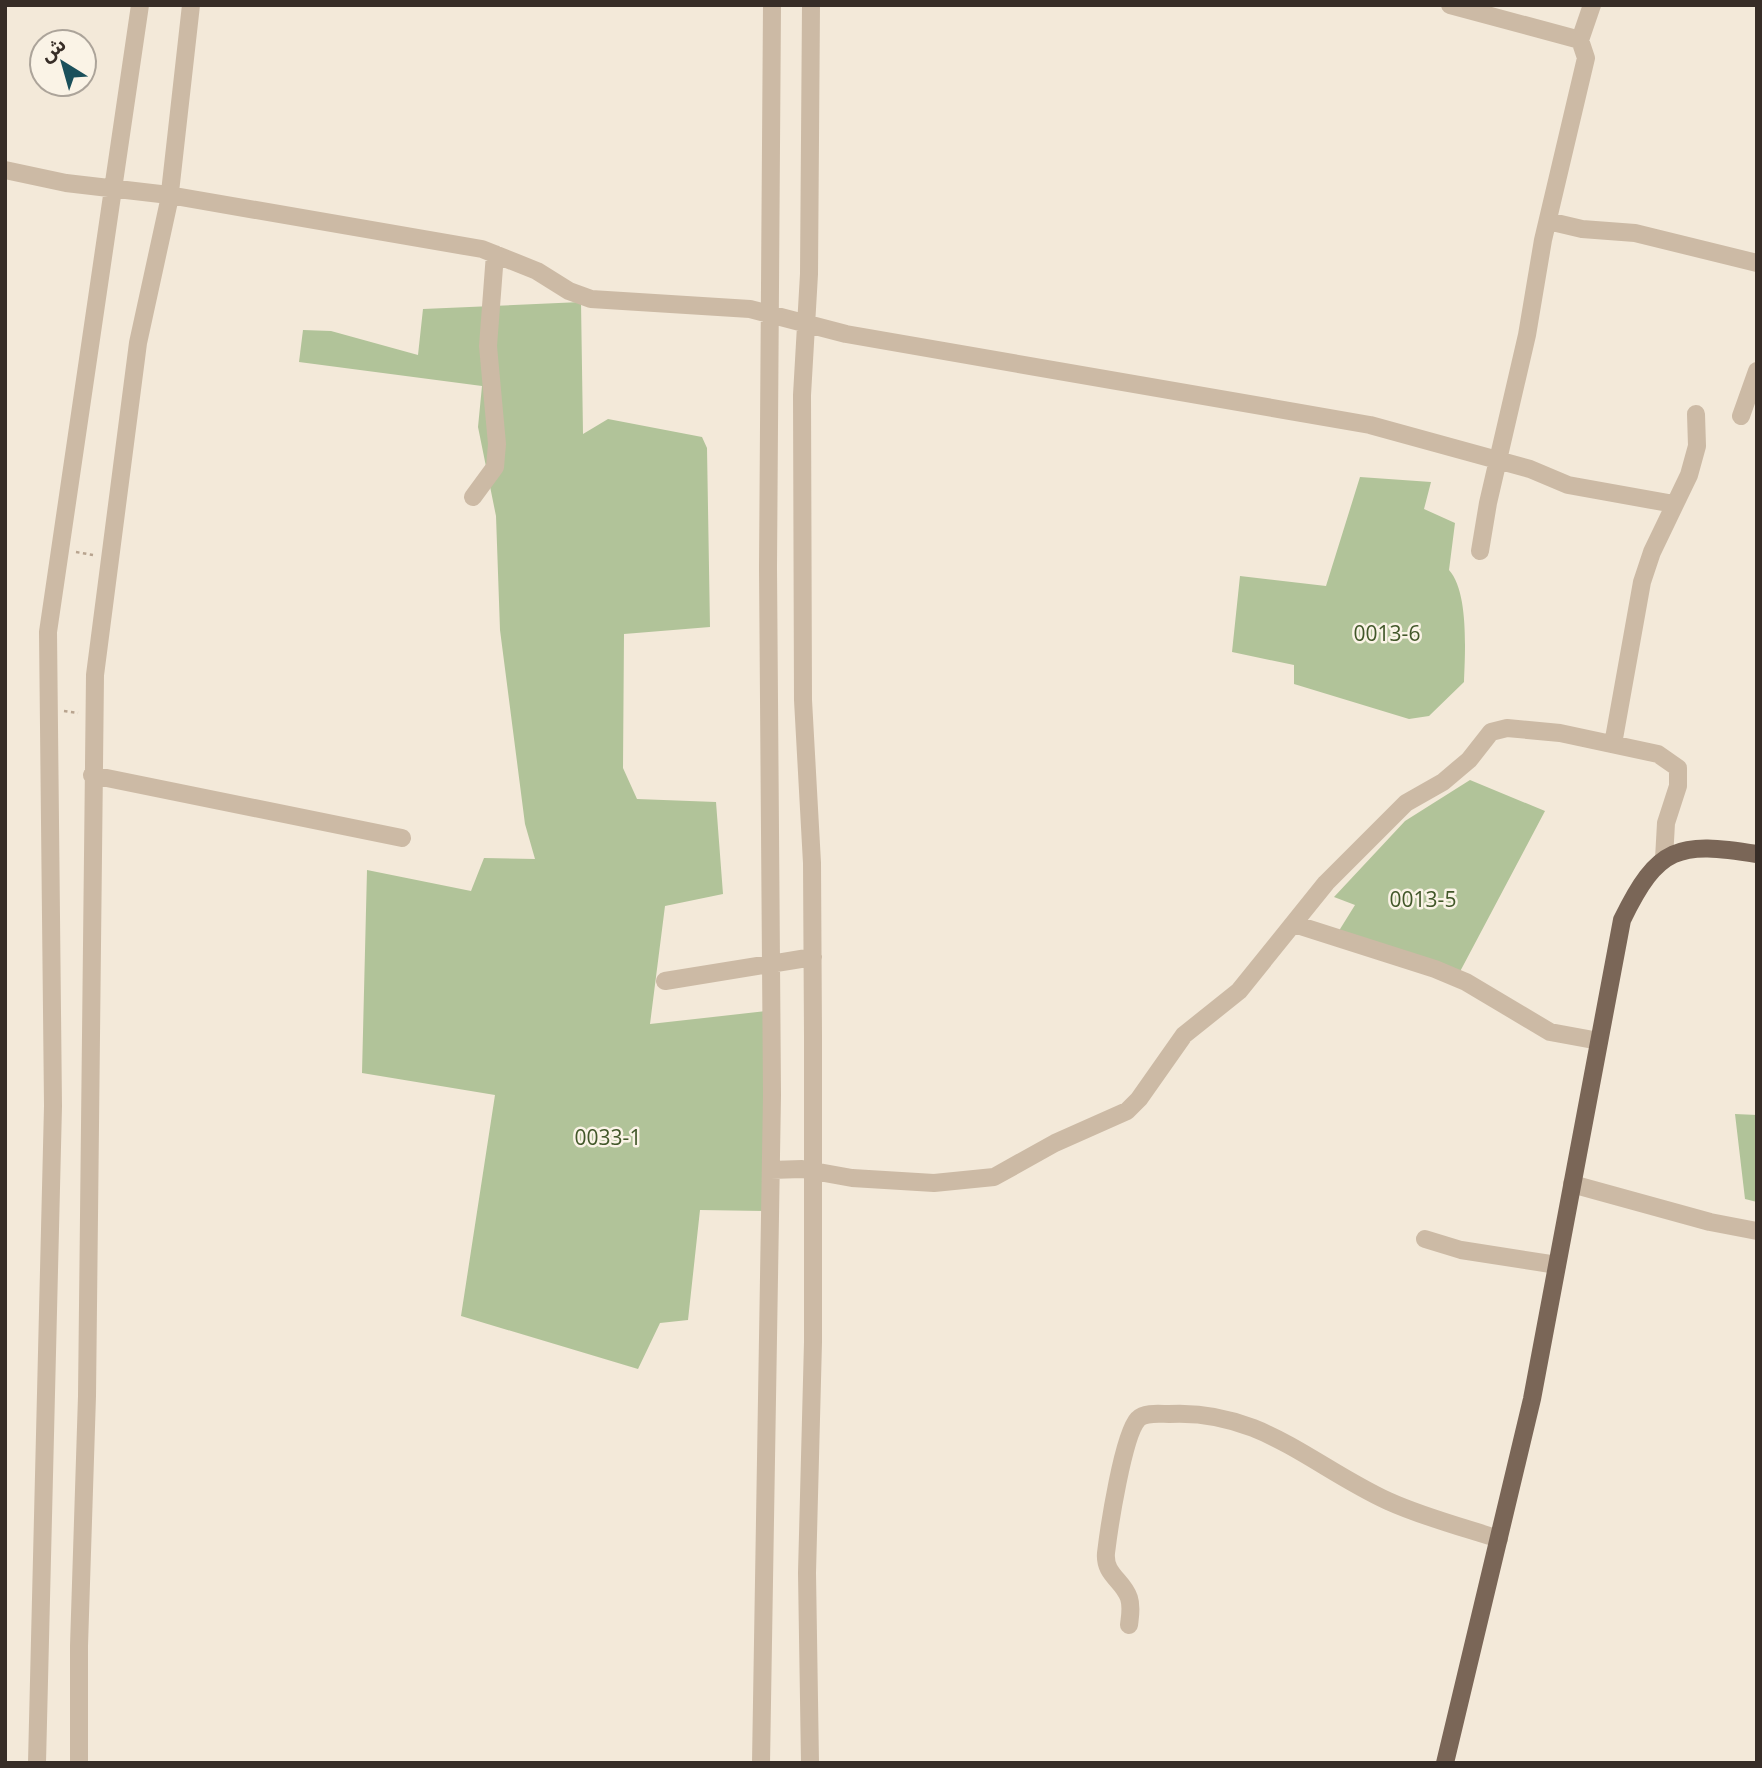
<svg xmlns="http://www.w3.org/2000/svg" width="1762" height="1768" viewBox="0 0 1762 1768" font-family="'Open Sans','Noto Sans Arabic',sans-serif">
<rect width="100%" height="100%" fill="#f3e9d9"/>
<path fill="#b1c399" d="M581,302L583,434L608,419L702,437L707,448L710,627L624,634L623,768L637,799L716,802L723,894L665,906L650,1024L767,1011L769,1211L700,1210L688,1320L660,1323L638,1369L461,1316L495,1095L362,1073L367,870L471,891L484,858L535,859L525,824L500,630L496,516L478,427L482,386L299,362L303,330L331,331L418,355L423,309Z
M1360,477L1431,482L1424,509L1455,523L1449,570C1469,592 1465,653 1464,682L1429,716L1409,719L1294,684V665L1232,652L1240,576L1326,586Z
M1470,780L1545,811L1455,981L1332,942L1355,905L1334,897L1405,821Z
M1735,1114L1757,1115V1202L1745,1199Z"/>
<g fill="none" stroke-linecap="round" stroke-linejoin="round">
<path stroke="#b8a48f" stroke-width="2.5" stroke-dasharray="3.5 3.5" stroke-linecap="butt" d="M76,552L93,555
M64,711L78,713"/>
<path stroke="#ccbaa5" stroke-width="18" d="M1450,5L1580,40
M5,170L66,183L169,195L482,249L537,271L569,291L591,299L750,309L846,334L1370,425L1530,469L1568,485L1674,504
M1548,221L1582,229L1635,233L1757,263
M1741,416L1757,371
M473,497L495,467L497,444L488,346L495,254
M1480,551L1488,503L1527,335L1543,240L1586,58L1580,40L1592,5
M1613,744L1642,582L1652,552L1689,475L1697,446L1696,414
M92,775L402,838
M1294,924L1435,969L1466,982L1550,1032L1599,1041
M665,981L813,957
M771,1170L802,1169L852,1178L934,1183L994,1177L1055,1143L1127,1111L1139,1099L1184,1035L1239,991L1326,883L1406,803L1443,782L1469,760L1491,732L1507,728L1560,733L1658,754L1678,768V786L1666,823L1664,859
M1572,1184L1710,1222L1757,1231
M1425,1239L1461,1250L1557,1265
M1129,1625C1130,1616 1132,1607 1129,1598C1123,1580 1104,1575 1106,1553C1109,1528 1123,1435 1138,1419C1145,1412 1160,1414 1169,1414C1260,1409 1312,1466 1388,1501C1423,1517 1462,1527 1499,1539
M37,1763L53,1106L48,632L140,5
M79,1763V1646L87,1396L95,675L138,343L169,201L191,5
M761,1763L772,1095L768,568L772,5
M810,1763L807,1573L813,1342V1036L812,863L803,700L802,395L809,274L811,5"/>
<path stroke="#7a6657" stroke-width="18" d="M1445,1763L1532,1399L1622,920C1658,846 1678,841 1757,854"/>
</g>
<g text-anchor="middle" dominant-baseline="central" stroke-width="5" stroke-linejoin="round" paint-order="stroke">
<g font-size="21" fill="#415729" stroke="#faf3e6">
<text x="1387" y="633">0013-6</text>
<text x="1423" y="899">0013-5</text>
<text x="608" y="1137">0033-1</text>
</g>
</g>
<rect width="1762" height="1768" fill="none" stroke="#372d27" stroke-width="14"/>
<g transform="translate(63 63) rotate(323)"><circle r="33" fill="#faf3e6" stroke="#aca49a" stroke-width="2"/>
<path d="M0-5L12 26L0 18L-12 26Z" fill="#1a505b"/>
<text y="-10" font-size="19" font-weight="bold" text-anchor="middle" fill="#372d27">ش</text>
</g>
</svg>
